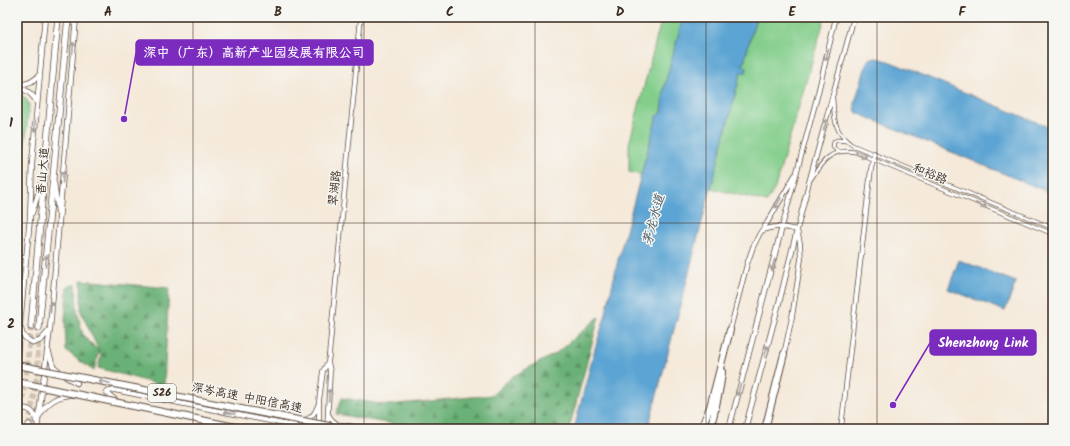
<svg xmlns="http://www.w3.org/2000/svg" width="1070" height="446" viewBox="0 0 1070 446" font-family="Kalam,'LXGW WenKai TC',sans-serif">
<defs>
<pattern id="forest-firs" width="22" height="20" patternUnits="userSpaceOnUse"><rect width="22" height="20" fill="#6ab177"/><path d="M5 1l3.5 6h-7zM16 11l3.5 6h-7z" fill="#589061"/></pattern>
</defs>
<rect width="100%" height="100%" fill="#f6f6f2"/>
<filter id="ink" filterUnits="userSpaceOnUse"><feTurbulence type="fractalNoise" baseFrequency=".025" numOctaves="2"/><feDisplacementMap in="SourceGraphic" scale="8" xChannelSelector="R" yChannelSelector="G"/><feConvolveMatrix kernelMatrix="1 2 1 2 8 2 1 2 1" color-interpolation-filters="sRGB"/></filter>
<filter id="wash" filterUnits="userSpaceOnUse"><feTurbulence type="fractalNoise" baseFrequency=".012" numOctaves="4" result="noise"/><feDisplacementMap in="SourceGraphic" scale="16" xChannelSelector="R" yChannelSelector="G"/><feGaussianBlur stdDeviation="0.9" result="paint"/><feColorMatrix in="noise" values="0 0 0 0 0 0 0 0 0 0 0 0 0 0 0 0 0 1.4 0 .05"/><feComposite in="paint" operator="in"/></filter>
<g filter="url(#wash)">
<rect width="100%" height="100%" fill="#f5e9d9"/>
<path fill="#83ce8b" stroke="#5f7c54" d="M662,17H683L664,88L662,113L657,116L641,175L629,172V144Z
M756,17H825L775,188L767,202L711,188L741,72L746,73L743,67Z
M17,94C24,96 26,98 29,105L19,206H17Z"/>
<path fill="url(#forest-firs)" stroke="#526e4a" d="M81,280L169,288L164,386L98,368L101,355L99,351L94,371L66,351L65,321L67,287L76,284L77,311L83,335L99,351L81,312Z
M599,317L569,429H420L336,414L342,398L387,405L492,395L513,376L555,354Z"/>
<path fill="#5ca4d3" stroke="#4c6778" d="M683,17H756L743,66L747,68L746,73L741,72L682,299L648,429H574L594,352L605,317L618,260L657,116L662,113L664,88Z
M871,58C883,57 897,65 908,69L1053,129V194L857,113L855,109V102L867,62Z
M959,260L1016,282L1005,311L948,289Z"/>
</g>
<g filter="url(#ink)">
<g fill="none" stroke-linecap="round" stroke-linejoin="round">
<path stroke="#d0c3b4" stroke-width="5.5" stroke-dasharray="5.5 3" stroke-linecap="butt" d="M19,425L26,375L31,327
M29,425L37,376L39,328"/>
<defs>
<path id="minor" d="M833,99C834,118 834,133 852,145L1053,228
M838,152L833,147L834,142L837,140L846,141
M811,179C823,160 832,148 855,152L1053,234
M17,256L27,257"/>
<path id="tertiary" d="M782,227L817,97L836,17
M762,231C774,225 785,227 797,230
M730,330L747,264L753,247L760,233L767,223L795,175
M784,354L792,317L801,259L800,243L797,230L809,182L854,17
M106,392L114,390L309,429
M106,392L118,402
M328,414L332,420L341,427
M289,424C304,420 313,421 318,405
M242,426L256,429
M319,429V401L323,371L328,362
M327,429L330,371L328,362L329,355L361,17
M841,429L871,169L873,160L874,153"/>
<path id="secondary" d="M17,84C27,85 34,82 40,74
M17,88C27,89 32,94 37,102
M54,182L58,212
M32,213L42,182
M21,329C22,337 27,340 34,343L41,340L48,332
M48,350L53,366L66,377L77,383
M17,355L30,218L32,163L45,17
M17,411C26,405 35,411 36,421
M40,415C46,403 58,395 72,395
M37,429L50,329L76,17
M729,429L782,227
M745,429L779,303L797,230"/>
<path id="trunk" d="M31,327L58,17
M39,328L68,17
M19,429V425
M28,429L29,425"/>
<path id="motorway" d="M701,429L710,407L730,330
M710,429C715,410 720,393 722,372
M765,429L784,354"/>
</defs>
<use href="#minor" stroke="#57473a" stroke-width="4.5"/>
<use href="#tertiary" stroke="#57473a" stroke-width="5.5"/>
<use href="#secondary" stroke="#57473a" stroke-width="6"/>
<use href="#trunk" stroke="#57473a" stroke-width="7"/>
<use href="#motorway" stroke="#57473a" stroke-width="8"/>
<use href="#minor" stroke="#fff" stroke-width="3"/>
<use href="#tertiary" stroke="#fff" stroke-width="4"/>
<use href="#secondary" stroke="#fff" stroke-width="4.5"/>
<use href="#trunk" stroke="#fff" stroke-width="5.5"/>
<use href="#motorway" stroke="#fff" stroke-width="6"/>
<defs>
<path id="motorway-bridge" d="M17,365L344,429
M17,382L245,429
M340,426L361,429"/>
</defs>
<use href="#motorway-bridge" stroke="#57473a" stroke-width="8" stroke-linecap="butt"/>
<use href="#motorway-bridge" stroke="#fff" stroke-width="6"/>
</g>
<defs><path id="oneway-shaft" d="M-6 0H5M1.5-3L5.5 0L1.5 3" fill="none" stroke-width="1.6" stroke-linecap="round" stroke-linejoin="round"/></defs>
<g stroke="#a79f9a">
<use href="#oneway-shaft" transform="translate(73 48) rotate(-85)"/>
<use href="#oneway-shaft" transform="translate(827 55) rotate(104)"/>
<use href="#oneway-shaft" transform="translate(825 125) rotate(-75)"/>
<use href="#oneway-shaft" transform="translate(35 126) rotate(95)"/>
<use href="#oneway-shaft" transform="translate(861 155) rotate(24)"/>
<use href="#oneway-shaft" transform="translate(63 177) rotate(-85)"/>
<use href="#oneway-shaft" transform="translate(778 203) rotate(120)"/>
<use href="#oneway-shaft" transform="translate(981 205) rotate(22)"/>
<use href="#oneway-shaft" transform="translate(46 261) rotate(-85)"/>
<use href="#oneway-shaft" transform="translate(773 265) rotate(105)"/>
<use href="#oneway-shaft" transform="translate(51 307) rotate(-85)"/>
<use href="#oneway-shaft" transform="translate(766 351) rotate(-75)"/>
<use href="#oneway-shaft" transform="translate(104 382) rotate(-169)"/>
<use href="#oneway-shaft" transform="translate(739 390) rotate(105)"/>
<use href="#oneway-shaft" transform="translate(329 395) rotate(-87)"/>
<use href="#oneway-shaft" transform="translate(229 413) rotate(-169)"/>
</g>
</g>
<path fill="none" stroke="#3b2a1e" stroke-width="1" stroke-opacity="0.55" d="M193,17V429M364,17V429M535,17V429M706,17V429M877,17V429M17,223H1053"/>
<g text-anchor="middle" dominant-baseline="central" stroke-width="3" stroke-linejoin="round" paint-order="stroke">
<rect fill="#f6f6f2" stroke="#73675e" stroke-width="1" x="148" y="384" width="28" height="18" rx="3"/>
<g font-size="11" font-weight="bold" fill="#3b2a1e">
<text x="162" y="393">S26</text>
</g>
<g font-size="12" fill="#3b2a1e" stroke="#f6f6f2">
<text transform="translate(43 171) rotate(-85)">香山大道</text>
<text transform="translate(930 174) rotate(22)">和裕路</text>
<text transform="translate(335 188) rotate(-84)">翠湖路</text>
<text transform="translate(247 398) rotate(11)">深岑高速 中阳信高速</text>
</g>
<g font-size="13" font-style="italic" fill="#485b66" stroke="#f6f6f2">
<text transform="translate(654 220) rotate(-75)">茅龙水道</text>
</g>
</g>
<path fill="none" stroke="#7b2cbf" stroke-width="1.5" d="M124 119L136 53M893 405L930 343"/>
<g fill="#7b2cbf" stroke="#f6f6f2" stroke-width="1.5">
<circle cx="124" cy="119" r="4"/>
<circle cx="893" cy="405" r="4"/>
</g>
<g fill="#7b2cbf" stroke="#7b2cbf" stroke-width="1.5">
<rect x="136" y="40" width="237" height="25" rx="4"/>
<rect x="930" y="330" width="106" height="25" rx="4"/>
</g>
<g font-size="13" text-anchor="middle" font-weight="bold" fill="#fff">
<text x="254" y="57">深中（广东）高新产业园发展有限公司</text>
<text x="983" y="347">Shenzhong Link</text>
</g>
<rect width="1070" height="446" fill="none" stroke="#f6f6f2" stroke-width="44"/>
<rect x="22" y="22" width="1026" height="402" fill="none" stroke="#3b2a1e" stroke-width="1.5"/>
<g font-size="13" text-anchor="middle" font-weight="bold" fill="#3b2a1e">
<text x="108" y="16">A</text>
<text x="278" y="16">B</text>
<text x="450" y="16">C</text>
<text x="620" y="16">D</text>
<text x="792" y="16">E</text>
<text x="962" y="16">F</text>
<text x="11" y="127">1</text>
<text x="11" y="328">2</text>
</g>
</svg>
